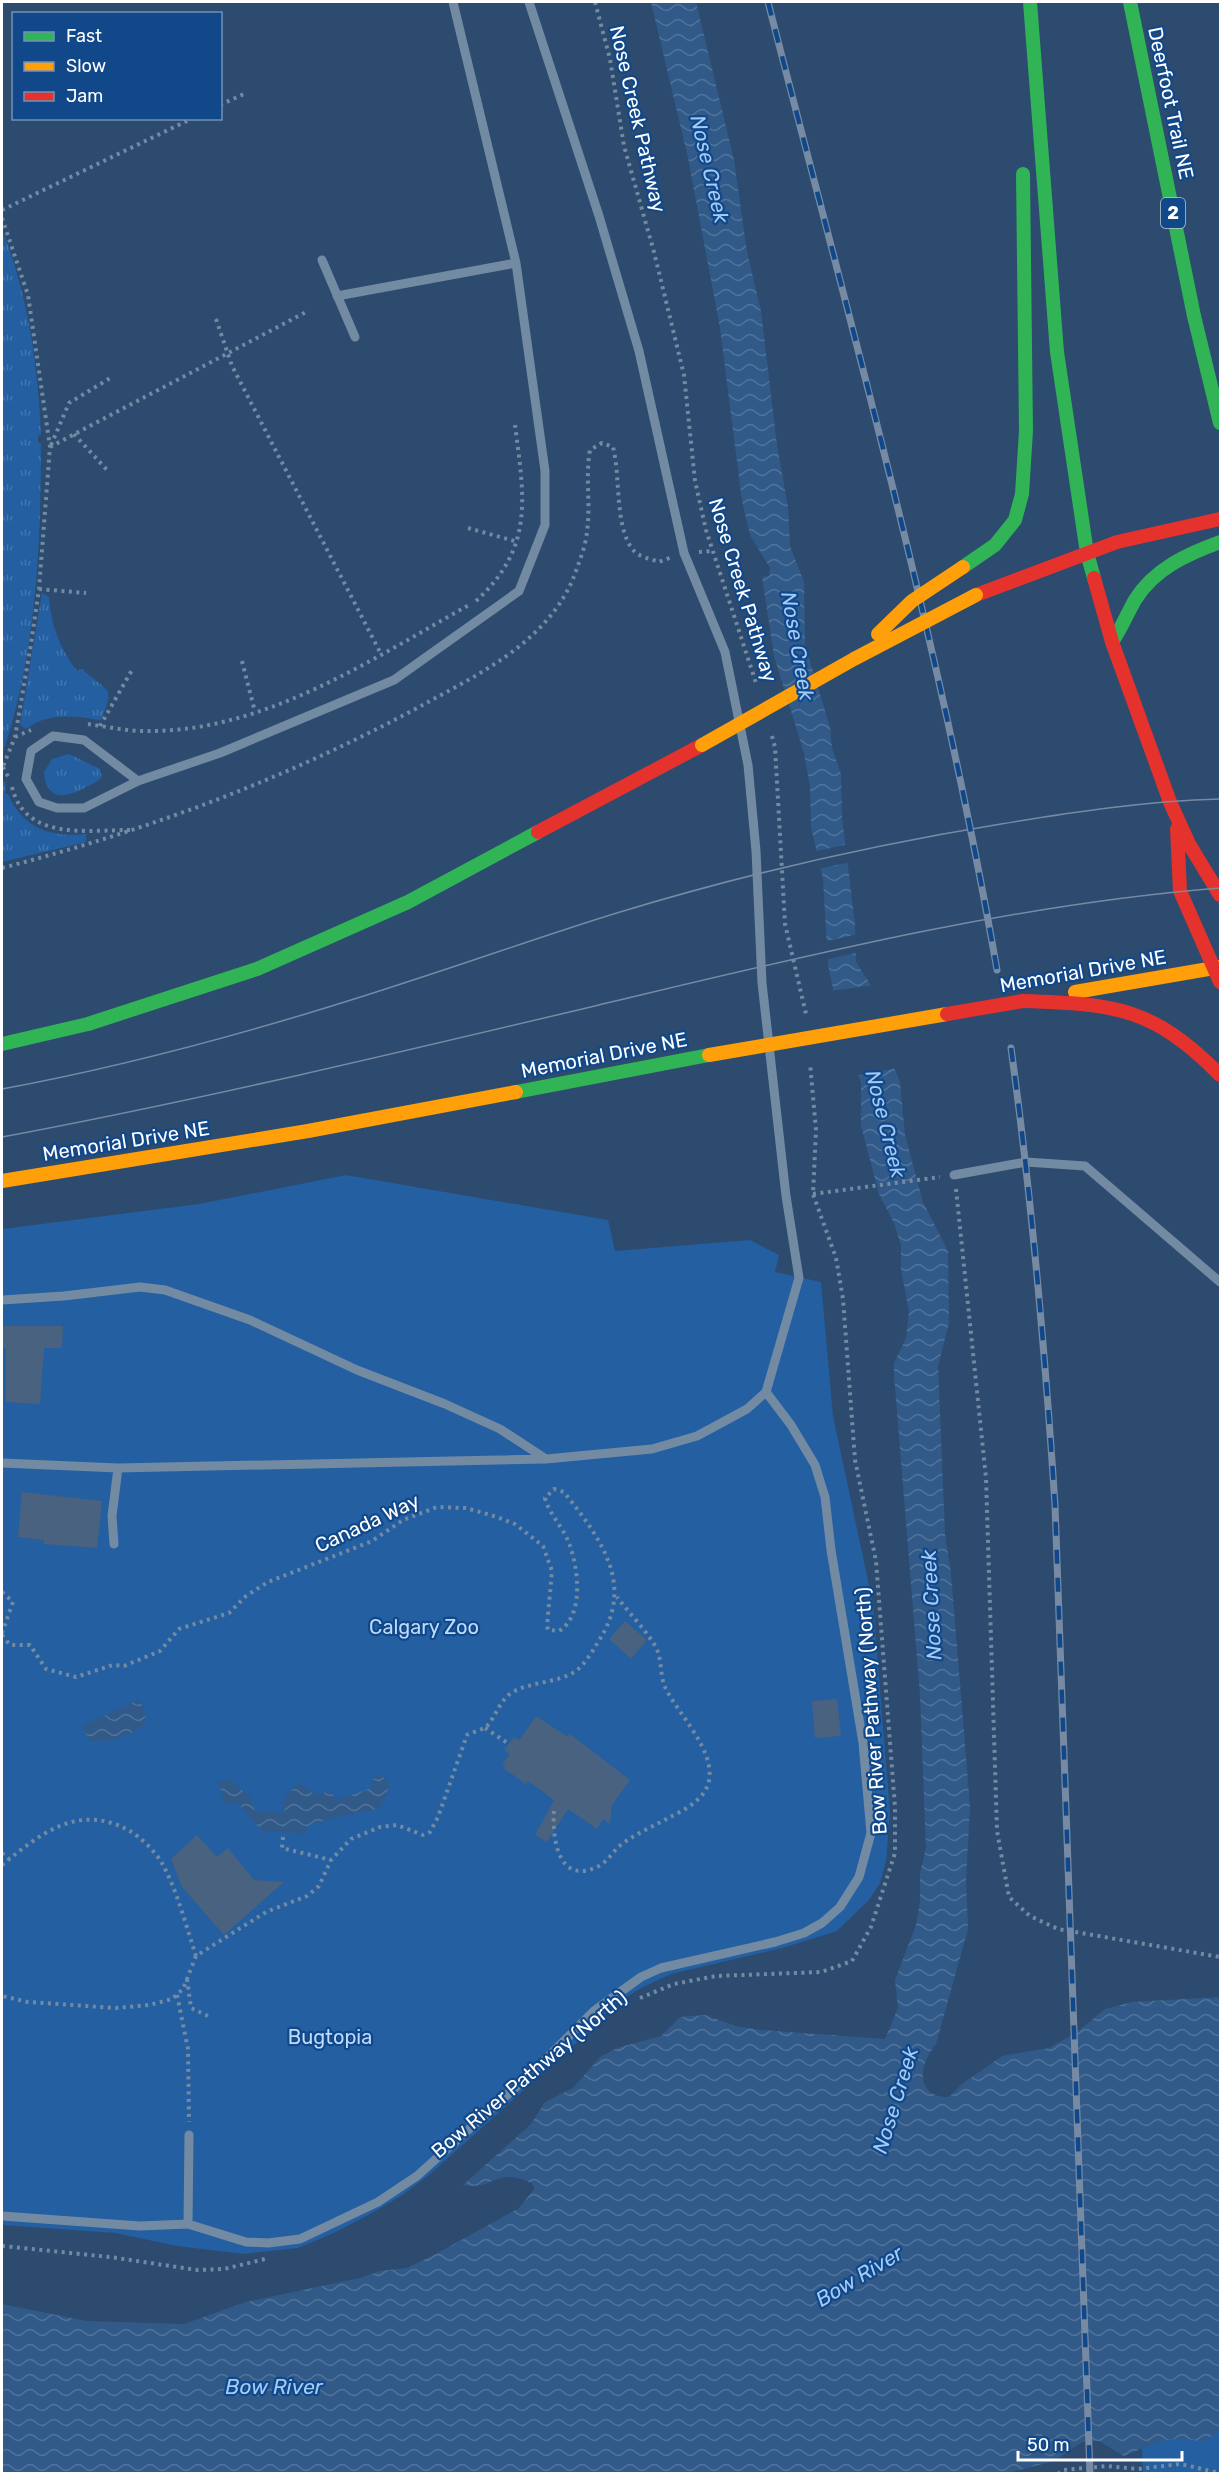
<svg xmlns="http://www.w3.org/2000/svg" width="1222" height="2475" viewBox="0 0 1222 2475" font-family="Rubik,sans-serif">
<defs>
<pattern id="grass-tufts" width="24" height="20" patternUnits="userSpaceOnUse" patternTransform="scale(1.5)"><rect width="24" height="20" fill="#235fa1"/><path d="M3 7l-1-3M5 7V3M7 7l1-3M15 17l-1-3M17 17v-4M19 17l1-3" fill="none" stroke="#4477af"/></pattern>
<pattern id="water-waves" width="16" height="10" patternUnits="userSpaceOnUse" patternTransform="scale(1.5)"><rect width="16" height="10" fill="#315a89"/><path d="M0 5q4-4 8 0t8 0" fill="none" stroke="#50739b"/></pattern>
</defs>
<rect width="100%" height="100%" fill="#2c4b6f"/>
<path fill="url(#grass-tufts)" d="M2,229C28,296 38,364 41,435L38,436V443H41C41,547 36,657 2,755Z
M42,593L49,597C51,625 60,649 77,671L82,669C108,693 116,685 101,720C73,716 49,712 26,729L20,725Z
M69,754L100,769L102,777C98,782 92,784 86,787C67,798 46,802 44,772L52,759Z
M2,780L6,783L5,794H8C23,828 50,838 86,834V842L2,862Z"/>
<path fill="#235fa1" d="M346,1175L608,1220L615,1251L750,1240L779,1255L775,1272L821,1282L833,1416L873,1604L890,1812L886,1861L880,1883L869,1900L837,1931L786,1947L671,1974L641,1988L613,2006L591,2030L429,2175L401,2196L372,2213L334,2233L298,2248L243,2254L177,2246L115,2233L2,2225V1229L199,1204Z
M1141,2426H1220V2473H1143Z"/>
<path fill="url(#water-waves)" d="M651,2H696L734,160L747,252L761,311L777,445L788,507L790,546L804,582L805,645L830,727L832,748L841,774L842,817L855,924L856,962L879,998L893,1065L900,1082L905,1135L923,1202L948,1251L949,1323L938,1366L945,1534L951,1573L970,1806L966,1881L968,1929L936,2044C919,2064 914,2097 949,2097L962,2084L1002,2056L1049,2048L1077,2032L1105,2009L1133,2002L1220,1997V2432L1201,2442C1171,2433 1152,2445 1124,2456L1099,2441L1082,2442L1054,2461L1004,2474L2,2473V2304L86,2321L184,2324L246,2302L360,2278L380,2271L407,2268L436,2254L519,2208L534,2189L533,2184C495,2165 495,2191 463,2185L531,2124L545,2102L573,2088L600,2057L617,2048L661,2036L680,2017L705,2015L736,2026L762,2030L885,2039L898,2008L895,1980L916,1925L920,1901V1873L926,1848L920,1695L894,1375V1363L906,1338L909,1312L901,1269V1245L894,1223L879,1194L861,1126V1083L837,1009L828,964L823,879L811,827L810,786L804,753L774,656L762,577L769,576L770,568L750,535L742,501L720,328L688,158Z
M138,1700L145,1709V1723C129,1738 110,1742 89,1741L83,1726Z
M380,1774L390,1785L380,1808C355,1815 331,1817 307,1826L306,1834L262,1831L239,1804H225L218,1781L231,1780L251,1798L255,1811L286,1813L281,1803L299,1782L313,1794L331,1792L336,1800L372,1788L371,1781Z"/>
<path fill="#2c4b6f" d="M849,844L851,862L817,869L813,852Z
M859,934V952L825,960L823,942Z
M875,985L891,1016L897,1068L856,1076L830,991Z"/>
<path fill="#49627f" d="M3,1326H63L62,1348H44L40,1404L6,1402V1348H2Z
M22,1492L102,1501L97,1548L44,1544V1540L18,1537Z
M625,1621L647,1640L631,1659L609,1639Z
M837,1699L841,1736L815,1738L812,1701Z
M536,1716L568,1737L570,1734L630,1780L612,1805L610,1824L603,1819L597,1829L568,1809L547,1842L535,1835L554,1800L528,1781L526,1784L503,1768L505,1766L502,1764L510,1754L504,1750L514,1737L519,1740Z
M197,1835L217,1857L228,1848L254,1880L284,1882L224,1935L182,1887L171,1859Z"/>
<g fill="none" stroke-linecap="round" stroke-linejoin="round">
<path stroke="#738aa3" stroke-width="4" stroke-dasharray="3 4.5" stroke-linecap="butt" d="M595,2L610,59L624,146L654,252L684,375L695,481L706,530L756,683
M220,105L244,94
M2,210L193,118
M2,218L28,295L50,447L39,589L31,644L15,737L2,769
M216,319L232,366L381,654
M74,434L107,470
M51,445L69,403L112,377
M50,447L308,311
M468,528L518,542
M699,552L714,551
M39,589L86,593
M476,601C535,547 524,497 515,425
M242,661L255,712
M88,724C108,727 131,732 152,731C267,730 372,659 469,605
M100,726L132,670
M772,736L775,747L785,924L806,1014
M15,737L31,730
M3,767L10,780
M12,787C25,841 87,830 130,830
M2,868C149,830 285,779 419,707C477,675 545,644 573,579C578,565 586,546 587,531C591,504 585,477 590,450L602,443L613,447C621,478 614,528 634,551C639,557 652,559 659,562L672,557
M956,1189L986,1478L997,1831L1009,1897L1030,1916L1058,1929L1220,1957
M813,1194L940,1177
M2,1592L13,1602L2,1633
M2,1635L10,1645H30L46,1669L76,1677L113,1665L124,1666L160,1651L179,1629L229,1613L246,1596L268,1582L372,1541L403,1520L437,1507L466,1508L497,1517L515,1524L543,1546L552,1571L547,1626L548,1630L559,1631C585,1615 578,1567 569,1543C563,1527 549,1514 545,1498L554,1489L564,1492C601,1539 636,1585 598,1642C592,1652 585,1664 576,1671C556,1684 530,1681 511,1693C499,1702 496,1716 487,1726C483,1730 472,1732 467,1735L438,1817L430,1832L423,1835L397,1825L380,1827L351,1839L331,1860L319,1886L307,1896L266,1912L196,1956L183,1989L172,1999L149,2005L116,2008L28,2002L2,1996
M485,1728L509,1744
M554,1811C552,1838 558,1887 599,1866C608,1861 614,1850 622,1844C637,1833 654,1826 670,1817C685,1810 705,1799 709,1781C715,1749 677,1713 665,1687C659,1673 663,1658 654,1644C644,1628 629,1613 617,1597
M283,1837L282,1848L331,1860
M2,1853L9,1859
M2,1865C40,1834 78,1803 128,1830C141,1837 156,1852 163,1865C178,1893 186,1926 196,1956
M187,1979L191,2008L208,2016
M177,1995L188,2049L189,2122
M640,1998L674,1984L716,1976L821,1972L852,1961L871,1927L895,1853V1807L876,1561L855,1460L843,1299L836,1258L813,1194L816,1130L810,1063
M2,2246L110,2257L197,2270L224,2269L265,2259
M1058,2474L1063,2470L1107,2466L1138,2469L1180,2464L1220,2473"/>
<path stroke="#738aa3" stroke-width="9" d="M322,260L355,337
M337,296L516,263
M138,781L84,740L53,736L31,751L26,779L39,802L57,808H84L138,781L220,753L394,680L519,591L545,525V471L516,263L453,2
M954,1175L1026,1162L1085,1166L1220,1282
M2,1300L64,1296L140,1287L165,1290L250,1320L357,1370L445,1404L500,1429L546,1459
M2,1463L118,1468L546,1459L652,1449L697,1436L747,1409L766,1392L799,1278L786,1196L762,983L756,851L748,765L725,652L684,553L639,351L599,216L529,2
M114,1544L112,1516L118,1468
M2,2216L140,2226L188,2224L246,2242L268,2243L300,2239L378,2202L417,2176L537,2068L594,2011L641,1977L661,1968L775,1942L804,1933L822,1923L840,1907L859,1877L871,1833L863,1743L831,1550L825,1497L815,1465L791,1425L766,1392
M188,2224L189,2135"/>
<path stroke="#30b455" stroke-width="14" d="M1030,2L1057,352L1087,553L1094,578
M1130,2L1194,316L1220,423
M963,567L995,545L1015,520L1022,494L1026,431L1023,174
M1112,642C1121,629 1127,614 1135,600C1154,569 1187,554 1220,542
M2,1044L88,1024L257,969L408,902L538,832
M516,1092L709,1055"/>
<path stroke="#ff9f0a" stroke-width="14" d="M1075,992L1220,967
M2,1181L308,1131L516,1092"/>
<path stroke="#e5322d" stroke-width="14" d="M1094,578L1112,642L1170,802L1189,844L1220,895
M976,595L1117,542L1220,519
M1177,829L1180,891L1220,982
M538,832L702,745
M1023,1001C1115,1004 1153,1007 1220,1075"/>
<path stroke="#768ba3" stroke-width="1.5" d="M2,1089C137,1064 273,1026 404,983C476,960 548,934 620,912C745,874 872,845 1001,824C1073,812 1147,801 1220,799
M2,1137C210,1098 418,1048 624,999C821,952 1019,904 1220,888"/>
<defs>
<path id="rail" d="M768,2C850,323 940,643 997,970
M1011,1048C1032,1200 1045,1352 1055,1505L1090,2474"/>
</defs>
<use href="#rail" stroke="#768ba3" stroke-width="7"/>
<use href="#rail" stroke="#11488a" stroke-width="4.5" stroke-dasharray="14" stroke-linecap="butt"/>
<path stroke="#ff9f0a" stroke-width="14" d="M878,634L912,601L963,567
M702,745L854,659L976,595
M709,1055L947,1014"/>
<path stroke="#e5322d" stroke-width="14" d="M947,1014L1023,1001"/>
</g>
<g text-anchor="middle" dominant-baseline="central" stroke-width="4.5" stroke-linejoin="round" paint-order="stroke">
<rect fill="#11488a" stroke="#b8c8dc" stroke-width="1.5" x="1161" y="198" width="24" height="30" rx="4.5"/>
<g font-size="18" font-weight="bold" fill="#fff">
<text x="1173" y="213">2</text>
</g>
<g font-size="20" fill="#fff" stroke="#11488a">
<text transform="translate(1171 103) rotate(78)">Deerfoot Trail NE</text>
<text transform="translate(638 119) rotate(77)">Nose Creek Pathway</text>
<text transform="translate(743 590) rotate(73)">Nose Creek Pathway</text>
<text transform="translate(1083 971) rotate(-10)">Memorial Drive NE</text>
<text transform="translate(604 1055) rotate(-11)">Memorial Drive NE</text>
<text transform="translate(126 1141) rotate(-9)">Memorial Drive NE</text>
<text transform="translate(367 1523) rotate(-25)">Canada Way</text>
<text transform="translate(871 1711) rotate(-94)">Bow River Pathway (North)</text>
<text transform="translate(529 2074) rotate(-40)">Bow River Pathway (North)</text>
</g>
<g font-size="20" fill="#bddbfd" stroke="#11488a">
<text x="424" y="1627">Calgary Zoo</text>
<text x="330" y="2037">Bugtopia</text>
</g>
<g font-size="21" font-style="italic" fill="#a2cbf9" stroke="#11488a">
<text transform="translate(710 169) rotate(77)">Nose Creek</text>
<text transform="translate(798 646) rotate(80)">Nose Creek</text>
<text transform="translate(886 1124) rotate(76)">Nose Creek</text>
<text transform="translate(931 1605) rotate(-93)">Nose Creek</text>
<text transform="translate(895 2100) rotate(-73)">Nose Creek</text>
<text transform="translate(859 2276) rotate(-31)">Bow River</text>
<text x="274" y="2386">Bow River</text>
</g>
</g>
<rect width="1222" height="2475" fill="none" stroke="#ffffff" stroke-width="6"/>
<rect x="12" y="12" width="210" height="108" fill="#11488a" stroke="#7091b9" stroke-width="1.5"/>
<rect x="24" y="32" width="30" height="9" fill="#30b455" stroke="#7091b9" stroke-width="1.5"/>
<text x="66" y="42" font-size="18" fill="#ffffff">Fast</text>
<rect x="24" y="62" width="30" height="9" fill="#ff9f0a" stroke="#7091b9" stroke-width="1.5"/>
<text x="66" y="72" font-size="18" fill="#ffffff">Slow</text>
<rect x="24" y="92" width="30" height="9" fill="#e5322d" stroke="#7091b9" stroke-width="1.5"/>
<text x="66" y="102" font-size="18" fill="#ffffff">Jam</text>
<path d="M1018 2451v9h164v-9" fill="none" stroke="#ffffff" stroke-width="3"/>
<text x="1027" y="2451" font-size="18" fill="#ffffff" stroke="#11488a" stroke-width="4.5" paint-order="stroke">50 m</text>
</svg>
